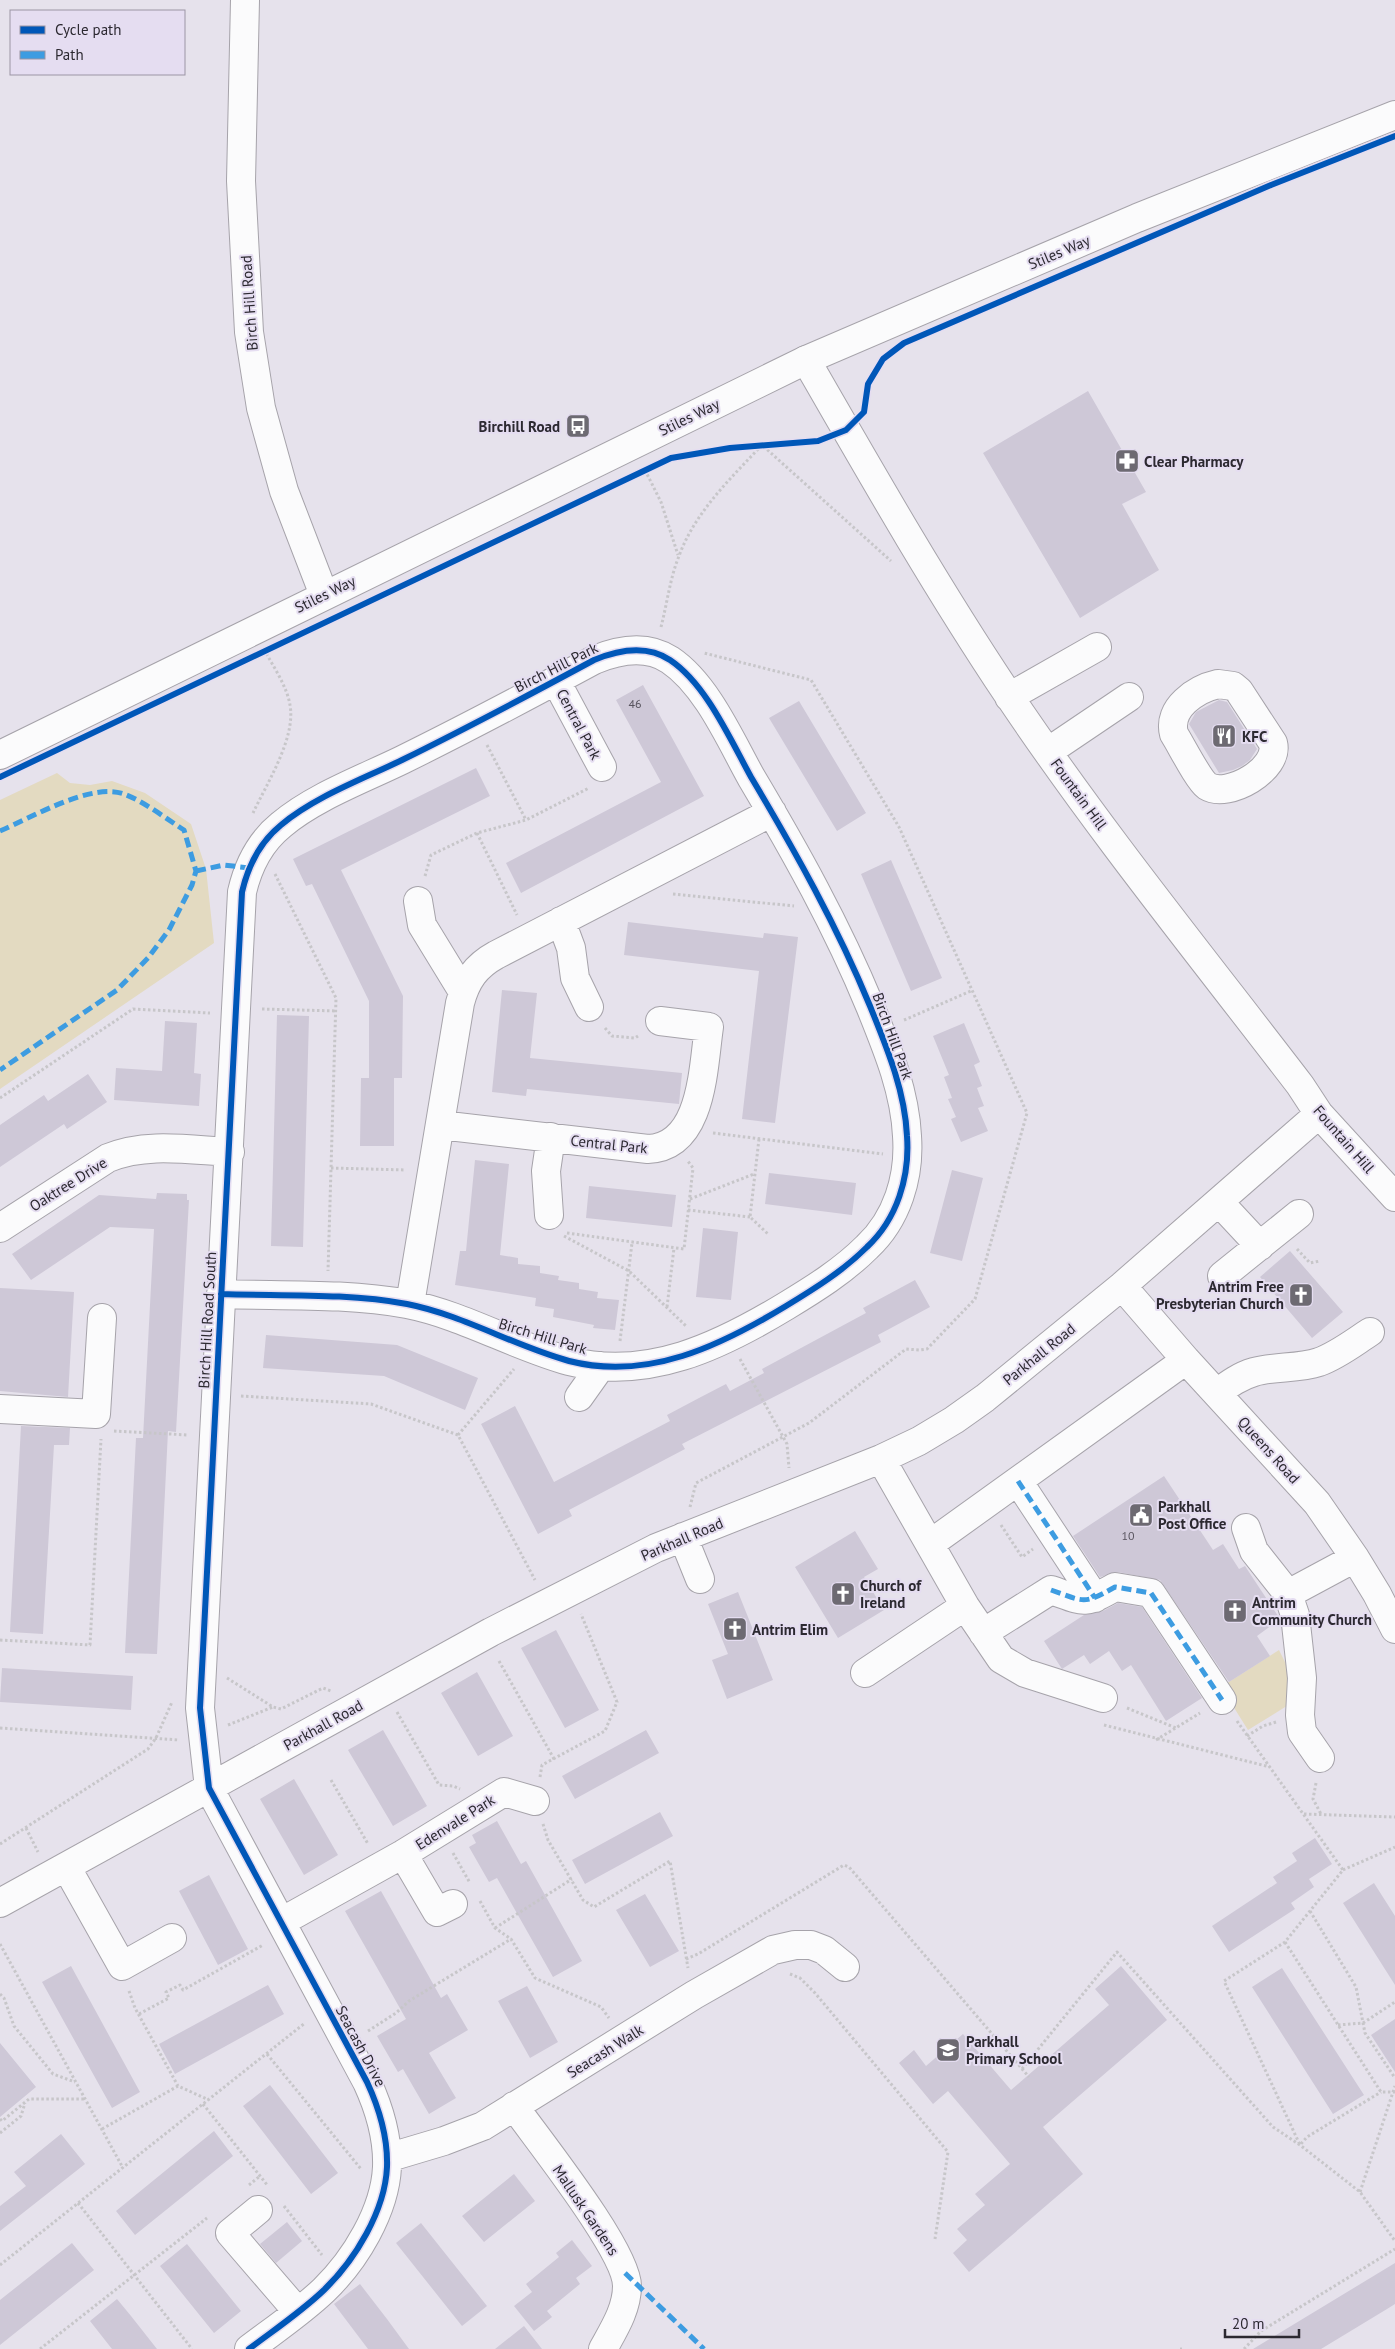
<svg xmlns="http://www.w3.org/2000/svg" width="1395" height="2349" viewBox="0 0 1395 2349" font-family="'PT Sans',sans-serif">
<rect width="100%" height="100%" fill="#e6e2ec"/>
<path fill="#e3dac1" d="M57,773L70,783L90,785L112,781L145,793L191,824L206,869L214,943L0,1089V800Z
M1279,1650L1291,1674L1290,1704L1248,1730L1221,1687Z"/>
<path fill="#cec8d7" d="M1088,391L1146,492L1122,504L1159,570L1080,618L983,453Z
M643,685L704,796L521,893L506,863L661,782L616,700Z
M1219,700L1227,702L1257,749L1250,760L1242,766L1233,770L1219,773L1189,724L1196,712Z
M799,701L866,813L837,831L769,718Z
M476,768L490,796L341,870L403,996L402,1078H394V1146H360L361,1078H369V1001L312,884L306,886L293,859Z
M891,860L942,978L911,991L861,874Z
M628,922L763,938L764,933L798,937L775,1123L742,1119L759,971L624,955Z
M502,990L537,993L530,1058L682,1073L679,1104L527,1089L526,1096L492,1092Z
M277,1015L309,1016L303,1247L271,1246Z
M165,1021L197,1023L194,1073L201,1074L199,1106L114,1100L116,1068L162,1071Z
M964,1023L980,1062L974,1065L982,1086L977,1088L984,1106L978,1108L988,1131L961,1142L951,1119L956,1117L948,1099L952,1098L944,1077L949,1075L933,1036Z
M88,1074L107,1102L67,1129L64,1124L0,1167V1125L44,1095L48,1101Z
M475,1160L509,1164L500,1255L518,1258V1264L540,1266V1273L559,1276L558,1280L579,1283V1289L598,1292L597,1298L619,1300L615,1330L593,1328L594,1325L553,1317L554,1309L535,1306L536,1298L455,1285L460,1251H466Z
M952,1170L983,1178L962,1261L930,1253Z
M769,1173L856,1183L852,1215L765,1204Z
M589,1186L676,1195L672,1227L586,1218Z
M157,1193L187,1194V1200H189L176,1432L168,1431L157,1654L125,1653L136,1438H143L154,1229L110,1227L31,1280L12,1254L99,1195L156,1199Z
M703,1228L738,1232L731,1300L696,1297Z
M1290,1251L1343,1312L1312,1338L1260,1277Z
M915,1280L930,1307L878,1335L881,1342L682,1444L685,1449L569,1510L572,1516L538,1534L481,1424L515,1406L554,1482L670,1421L667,1415L699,1398L726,1384L730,1391L764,1373L762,1369L866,1313L863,1308Z
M0,1288L74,1292L68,1397L0,1391Z
M266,1335L397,1345L478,1378L465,1410L384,1376L263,1368Z
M21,1426L70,1428L69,1445H54L43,1634L10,1632Z
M1164,1476L1213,1550L1223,1544L1239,1569L1245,1566L1280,1619L1257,1636L1270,1656L1229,1682L1160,1580L1118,1572L1100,1577L1073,1536Z
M855,1531L878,1569L864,1577L884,1610L838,1638L795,1567Z
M738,1592L773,1680L727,1699L712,1660L728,1654L708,1604Z
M1118,1603L1142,1607L1202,1698L1166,1721L1131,1665L1122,1671L1109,1651L1090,1664L1084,1655L1062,1669L1044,1641L1084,1615L1103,1611Z
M556,1630L599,1710L565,1728L521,1648Z
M2,1668L133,1676L131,1710L0,1702Z
M477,1672L513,1736L478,1756L441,1693Z
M383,1730L427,1806L393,1826L348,1750Z
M646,1730L659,1753L575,1799L562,1776Z
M294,1779L338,1855L304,1875L260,1799Z
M660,1812L673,1836L585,1884L572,1860Z
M497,1821L521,1864L526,1861L582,1961L553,1977L497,1878L489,1882L469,1847L476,1843L472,1835Z
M1315,1838L1332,1864L1309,1879L1314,1887L1291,1903L1295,1909L1229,1952L1212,1926L1277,1883L1273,1877L1297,1861L1292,1853Z
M209,1875L248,1949L218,1965L179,1891Z
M1374,1883L1395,1916V1985L1343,1903Z
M381,1891L441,1998L447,1994L468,2030L429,2053L456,2098L429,2114L403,2069L398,2072L377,2036L406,2019L345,1911Z
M645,1894L679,1951L650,1967L616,1910Z
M71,1966L140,2092L112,2108L42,1982Z
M1121,1966L1167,2020L1043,2127L1083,2174L969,2272L953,2253L967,2240L957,2229L985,2205L975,2194L1010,2164L948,2091L933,2104L899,2063L914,2050L926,2066L963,2034L1011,2090L1109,2005L1095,1989Z
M1282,1968L1364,2095L1333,2114L1252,1987Z
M268,1985L284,2014L175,2074L159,2044Z
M527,1986L558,2042L530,2058L498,2001Z
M1395,2019V2072L1371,2035Z
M0,2043L36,2087L0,2117Z
M270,2085L338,2173L311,2194L243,2106Z
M214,2131L233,2156L135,2235L116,2211Z
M61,2134L85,2164L0,2231V2206L26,2186L14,2172Z
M514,2174L535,2201L484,2242L462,2216Z
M287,2222L302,2241L276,2263L260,2244Z
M421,2223L487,2306L462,2326L396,2243Z
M572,2240L592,2266L576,2278L580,2284L547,2311L552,2317L534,2331L514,2306L532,2292L526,2284L559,2257L556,2253Z
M72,2243L94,2270L0,2345V2300Z
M187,2244L241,2311L214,2333L160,2266Z
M1395,2263V2304L1387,2309L1321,2349H1253Z
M360,2284L387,2319L409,2349H368L334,2304Z
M117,2299L131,2316L157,2349H112L90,2321Z
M524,2326L542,2349H495Z"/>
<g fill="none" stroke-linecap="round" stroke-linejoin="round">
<defs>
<path id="minor" d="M245,0L241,181L249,332L261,408L284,491L324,595
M806,360C871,473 936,587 1009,696C1099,830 1202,957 1300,1085L1319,1114L1395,1197
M556,681L602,767
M1218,684L1233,686L1239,691L1273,743C1280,769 1228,799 1207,786C1198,779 1181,745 1174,734C1167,708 1196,689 1218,684Z
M1009,697L1097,647
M1049,751L1129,697
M418,901L422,925L463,992
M561,921L571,948L575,978L589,1007
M440,1125L648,1149C703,1147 703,1067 709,1027L660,1021
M1219,1202L1260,1246
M549,1215L546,1171L551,1137
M0,1228L108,1158C146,1142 190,1150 230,1152
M1222,1276L1299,1214
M1122,1286L1186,1360L1317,1503L1355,1558L1377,1594L1395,1629
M221,1294C282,1296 347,1293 407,1304C463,1315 514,1346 569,1361C648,1381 720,1346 786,1306C814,1289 843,1271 867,1247C897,1219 910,1177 907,1136C905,1091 887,1048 870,1006C837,926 795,851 751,777C730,739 706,684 670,660C646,644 618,650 594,660C531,694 467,728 402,760C363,779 314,797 281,825C260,842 248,866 242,892C229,1164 213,1436 200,1708L209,1788L367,2082C379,2108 388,2138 387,2167C385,2211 355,2260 324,2290C301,2312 274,2330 249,2349
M410,1304L460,1003C466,980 476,966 496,955L772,812
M1217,1393C1229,1384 1240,1376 1254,1372C1275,1366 1298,1369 1319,1362C1338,1355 1353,1343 1370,1332
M579,1397L601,1366
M0,1409L96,1414L102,1318
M881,1459L965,1606L1001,1659L1025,1673L1103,1698
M1018,1481L1095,1598
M1246,1528L1254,1551L1288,1594L1295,1615L1302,1678L1300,1715L1302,1732L1320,1758
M683,1537L700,1579
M930,1544L1186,1360
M1288,1594L1355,1558
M983,1633L1051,1590C1085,1602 1083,1605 1115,1587L1151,1593L1222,1700
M865,1673L965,1606
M403,1854L437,1912L453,1904
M67,1868L122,1966L172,1938
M0,1903L491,1632L656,1548L881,1459L919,1441L954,1420L985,1398L1122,1286L1319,1114
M281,1922L403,1854L504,1792L535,1801
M514,2106C538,2140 627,2251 627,2286C627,2309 614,2329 603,2349
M387,2158L444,2141L483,2126L694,1995L773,1950L795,1945H811L824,1950L845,1967
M258,2210L230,2233L298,2312"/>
<path id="major" d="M0,755L806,360L1137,218L1395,115"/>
</defs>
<use href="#minor" stroke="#a6a3aa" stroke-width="30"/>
<use href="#major" stroke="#a6a3aa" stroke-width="30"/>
<path stroke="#c7c6c9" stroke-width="3" stroke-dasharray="2.5 2.5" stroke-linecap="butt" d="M645,470L661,502L678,555
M661,627C667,604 670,578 679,556C695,512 731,478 762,445L891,561
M487,745L526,820
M253,813C267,783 296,738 290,705C287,687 275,669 266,653
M477,833L517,915
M275,874L336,998L328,1271
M425,876L431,855L477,833L526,820L589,788
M673,894L794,906
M262,1009L337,1011
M904,1020L971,991
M605,1028L612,1036L635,1038L638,1036
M0,1098L133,1009L210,1013
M713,1133L883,1154
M759,1139L750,1217L768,1234
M331,1168L406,1170
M690,1199L754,1174
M688,1210L750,1217
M567,1233L684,1249L693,1168L687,1160
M564,1236L629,1271L687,1327
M1297,1249L1310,1263L1320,1261
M667,1307L674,1248
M620,1341L632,1243
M740,1359L787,1444L789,1468
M241,1396L371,1404L458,1435L535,1580
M114,1431L188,1435
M458,1435L514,1369
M690,1507L696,1483L809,1423L906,1349L920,1350L927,1349L975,1299L1027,1113L899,827L811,680L704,653
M1001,1525L1022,1557L1033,1549
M0,1640L90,1645L101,1439
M499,1661L554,1759
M227,1678L273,1707L281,1709L323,1688L331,1691
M1127,1708L1176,1728
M397,1712L439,1785L453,1786L460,1789
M1237,1721L1343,1870L1285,1942L1224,1981L1300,2145L1307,2137L1381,2092
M228,1725L273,1707
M1104,1725L1270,1767
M0,1728L179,1740
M1247,1736L1263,1726L1276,1722
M1156,1740L1200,1713
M540,1777L542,1765L605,1731L617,1702L581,1614
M331,1780L368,1844
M1316,1783L1313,1799L1321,1814
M1304,1814L1395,1817
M543,1824L548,1840L583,1900L594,1907L670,1861L688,1968
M26,1828L38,1852
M0,1844L148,1749L156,1738L172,1702
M453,1853L470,1883
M1343,1870L1395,1847
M480,1901L495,1928L511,1939L535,1978L601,2007L609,2018
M1310,1911L1356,1987L1365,2033L1395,2078
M495,1928L572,1879
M1285,1942L1381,2092H1395
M0,1944L123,2168
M686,1959L698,1954L844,1865L849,1867L1029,2077
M790,1974L800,1978L815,1993L948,2152L935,2239
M129,1991L135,2008L178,2086
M0,1994L4,1998L14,2026L53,2074L75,2082
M139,2014L169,1998L166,1992L180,1985L183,1990L263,1945
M1338,2025L1363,2023L1395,2002
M368,2031L396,2013L409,2001L511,1939
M267,2054L361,2169
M1022,2069L1117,1952L1273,2127L1300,2145L1360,2192L1395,2241
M203,2104L268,2186
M0,2119L2,2121L29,2099H85
M102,2129L178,2086L209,2100
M0,2133L21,2116L25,2103
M249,2185L260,2176
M1360,2192L1395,2086
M78,2203L192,2349
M284,2206L322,2255
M0,2265L305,2023
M40,2349L207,2218
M1180,2349H1182
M1244,2349L1261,2331L1395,2249"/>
<use href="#minor" stroke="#fbfbfc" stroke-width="28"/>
<use href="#major" stroke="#fbfbfc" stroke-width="28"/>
<path stroke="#3d9ce1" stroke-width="5" stroke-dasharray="10 5" stroke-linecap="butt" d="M0,831C31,818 91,782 124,794C145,802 165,818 184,830L196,871L192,885L169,930L148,958L117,990L0,1070
M196,871L224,865L249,868
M1018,1481L1095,1598
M1051,1590C1085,1602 1083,1605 1115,1587L1151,1593L1222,1700
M625,2273L704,2349"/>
<defs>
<path id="cycleway" d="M0,777L671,458L730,448L818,441L846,430L864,412L868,384L883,359L904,343L1271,185L1395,136
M221,1294C282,1296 347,1293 407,1304C463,1315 514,1346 569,1361C648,1381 720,1346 786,1306C814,1289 843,1271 867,1247C897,1219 910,1177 907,1136C905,1091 887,1048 870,1006C837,926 795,851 751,777C730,739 706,684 670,660C646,644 618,650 594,660C531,694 467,728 402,760C363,779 314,797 281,825C260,842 248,866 242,892C229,1164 213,1436 200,1708L209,1788L367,2082C379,2108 388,2138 387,2167C385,2211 355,2260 324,2290C301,2312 274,2330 249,2349"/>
</defs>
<use href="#cycleway" stroke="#e5ddf1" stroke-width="9"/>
<use href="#cycleway" stroke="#0057b8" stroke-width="6"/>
</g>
<defs>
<symbol id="bus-square" viewBox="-11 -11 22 22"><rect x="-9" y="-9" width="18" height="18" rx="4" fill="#6d6a72" stroke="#e5ddf1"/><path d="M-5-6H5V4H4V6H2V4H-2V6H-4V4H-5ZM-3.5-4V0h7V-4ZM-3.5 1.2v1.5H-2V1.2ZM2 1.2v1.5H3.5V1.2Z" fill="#fff"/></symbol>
<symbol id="pharmacy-square" viewBox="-11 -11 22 22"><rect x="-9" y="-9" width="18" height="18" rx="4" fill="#6d6a72" stroke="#e5ddf1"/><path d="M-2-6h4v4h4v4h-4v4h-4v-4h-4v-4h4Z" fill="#fff"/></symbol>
<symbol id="restaurant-square" viewBox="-11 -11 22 22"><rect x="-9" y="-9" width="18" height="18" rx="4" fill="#6d6a72" stroke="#e5ddf1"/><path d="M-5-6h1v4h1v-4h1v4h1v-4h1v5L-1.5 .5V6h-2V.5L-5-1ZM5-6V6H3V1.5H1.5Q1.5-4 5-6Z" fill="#fff"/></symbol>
<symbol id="church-square" viewBox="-11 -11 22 22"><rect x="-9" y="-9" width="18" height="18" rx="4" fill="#6d6a72" stroke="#e5ddf1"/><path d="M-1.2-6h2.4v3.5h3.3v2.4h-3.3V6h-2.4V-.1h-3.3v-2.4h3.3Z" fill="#fff"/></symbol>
<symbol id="civic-square" viewBox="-11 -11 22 22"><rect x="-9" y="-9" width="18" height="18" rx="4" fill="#6d6a72" stroke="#e5ddf1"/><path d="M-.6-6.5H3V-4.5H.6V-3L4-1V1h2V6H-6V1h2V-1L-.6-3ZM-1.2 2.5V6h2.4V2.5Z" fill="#fff"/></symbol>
<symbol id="school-square" viewBox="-11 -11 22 22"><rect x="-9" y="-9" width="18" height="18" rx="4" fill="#6d6a72" stroke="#e5ddf1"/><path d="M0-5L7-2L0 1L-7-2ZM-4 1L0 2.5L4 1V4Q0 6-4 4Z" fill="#fff"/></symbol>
</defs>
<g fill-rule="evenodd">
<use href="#bus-square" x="564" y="412" width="28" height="28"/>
<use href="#pharmacy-square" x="1113" y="447" width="28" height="28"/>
<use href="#restaurant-square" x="1210" y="722" width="28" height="28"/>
<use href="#church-square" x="1287" y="1281" width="28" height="28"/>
<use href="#civic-square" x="1127" y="1501" width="28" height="28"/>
<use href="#church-square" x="829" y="1580" width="28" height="28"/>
<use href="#church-square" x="1221" y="1597" width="28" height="28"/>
<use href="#church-square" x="721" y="1615" width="28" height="28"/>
<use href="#school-square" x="934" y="2036" width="28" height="28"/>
</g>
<g text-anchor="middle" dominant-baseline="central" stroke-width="4" stroke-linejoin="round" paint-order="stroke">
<g font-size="12" fill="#58545e">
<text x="635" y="703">46</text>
<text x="1128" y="1535">10</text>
</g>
<g font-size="15" fill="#2c2931" stroke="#e5ddf1">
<text transform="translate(1059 252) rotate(-23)">Stiles Way</text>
<text transform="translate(249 303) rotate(-94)">Birch Hill Road</text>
<text transform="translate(689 417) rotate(-26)">Stiles Way</text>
<text transform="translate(325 594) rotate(-26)">Stiles Way</text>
<text transform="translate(556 667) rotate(-27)">Birch Hill Park</text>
<text transform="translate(579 724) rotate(62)">Central Park</text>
<text transform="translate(1079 794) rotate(54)">Fountain Hill</text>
<text transform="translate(893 1036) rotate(70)">Birch Hill Park</text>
<text transform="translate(1344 1139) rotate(49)">Fountain Hill</text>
<text transform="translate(609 1144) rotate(6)">Central Park</text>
<text transform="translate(68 1184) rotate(-32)">Oaktree Drive</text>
<text transform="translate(207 1320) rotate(-87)">Birch Hill Road South</text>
<text transform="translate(543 1336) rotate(17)">Birch Hill Park</text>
<text transform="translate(1039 1354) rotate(-39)">Parkhall Road</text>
<text transform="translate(1269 1450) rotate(48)">Queens Road</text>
<text transform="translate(682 1539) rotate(-23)">Parkhall Road</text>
<text transform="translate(323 1725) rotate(-29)">Parkhall Road</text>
<text transform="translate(455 1822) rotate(-32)">Edenvale Park</text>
<text transform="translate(361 2046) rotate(62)">Seacash Drive</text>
<text transform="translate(605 2051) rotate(-32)">Seacash Walk</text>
<text transform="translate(586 2210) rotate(56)">Mallusk Gardens</text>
</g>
<g font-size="15" font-weight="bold" fill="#2c2931" stroke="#e5ddf1" text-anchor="start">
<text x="560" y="426" text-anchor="end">Birchill Road</text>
<text x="1144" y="461">Clear Pharmacy</text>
<text x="1242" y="736">KFC</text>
<text x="1284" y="1286" text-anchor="end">Antrim Free<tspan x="1284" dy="17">Presbyterian Church</tspan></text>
<text x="1158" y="1506">Parkhall<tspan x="1158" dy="17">Post Office</tspan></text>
<text x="860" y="1585">Church of<tspan x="860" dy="17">Ireland</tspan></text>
<text x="1252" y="1602">Antrim<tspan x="1252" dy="17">Community Church</tspan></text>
<text x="752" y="1629">Antrim Elim</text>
<text x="966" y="2041">Parkhall<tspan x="966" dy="17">Primary School</tspan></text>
</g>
</g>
<rect x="10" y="10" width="175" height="65" fill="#e5ddf1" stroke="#9b95a4"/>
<rect x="20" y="26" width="25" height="8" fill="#0057b8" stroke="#9b95a4"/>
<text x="55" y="35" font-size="15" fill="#2c2931">Cycle path</text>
<rect x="20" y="51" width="25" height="8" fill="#3d9ce1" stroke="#9b95a4"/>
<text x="55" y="60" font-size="15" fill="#2c2931">Path</text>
<path d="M1225 2329v8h74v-8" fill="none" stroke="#2c2931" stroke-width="2.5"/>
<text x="1232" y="2329" font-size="15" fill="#2c2931" stroke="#e5ddf1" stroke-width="4" paint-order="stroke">20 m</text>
</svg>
